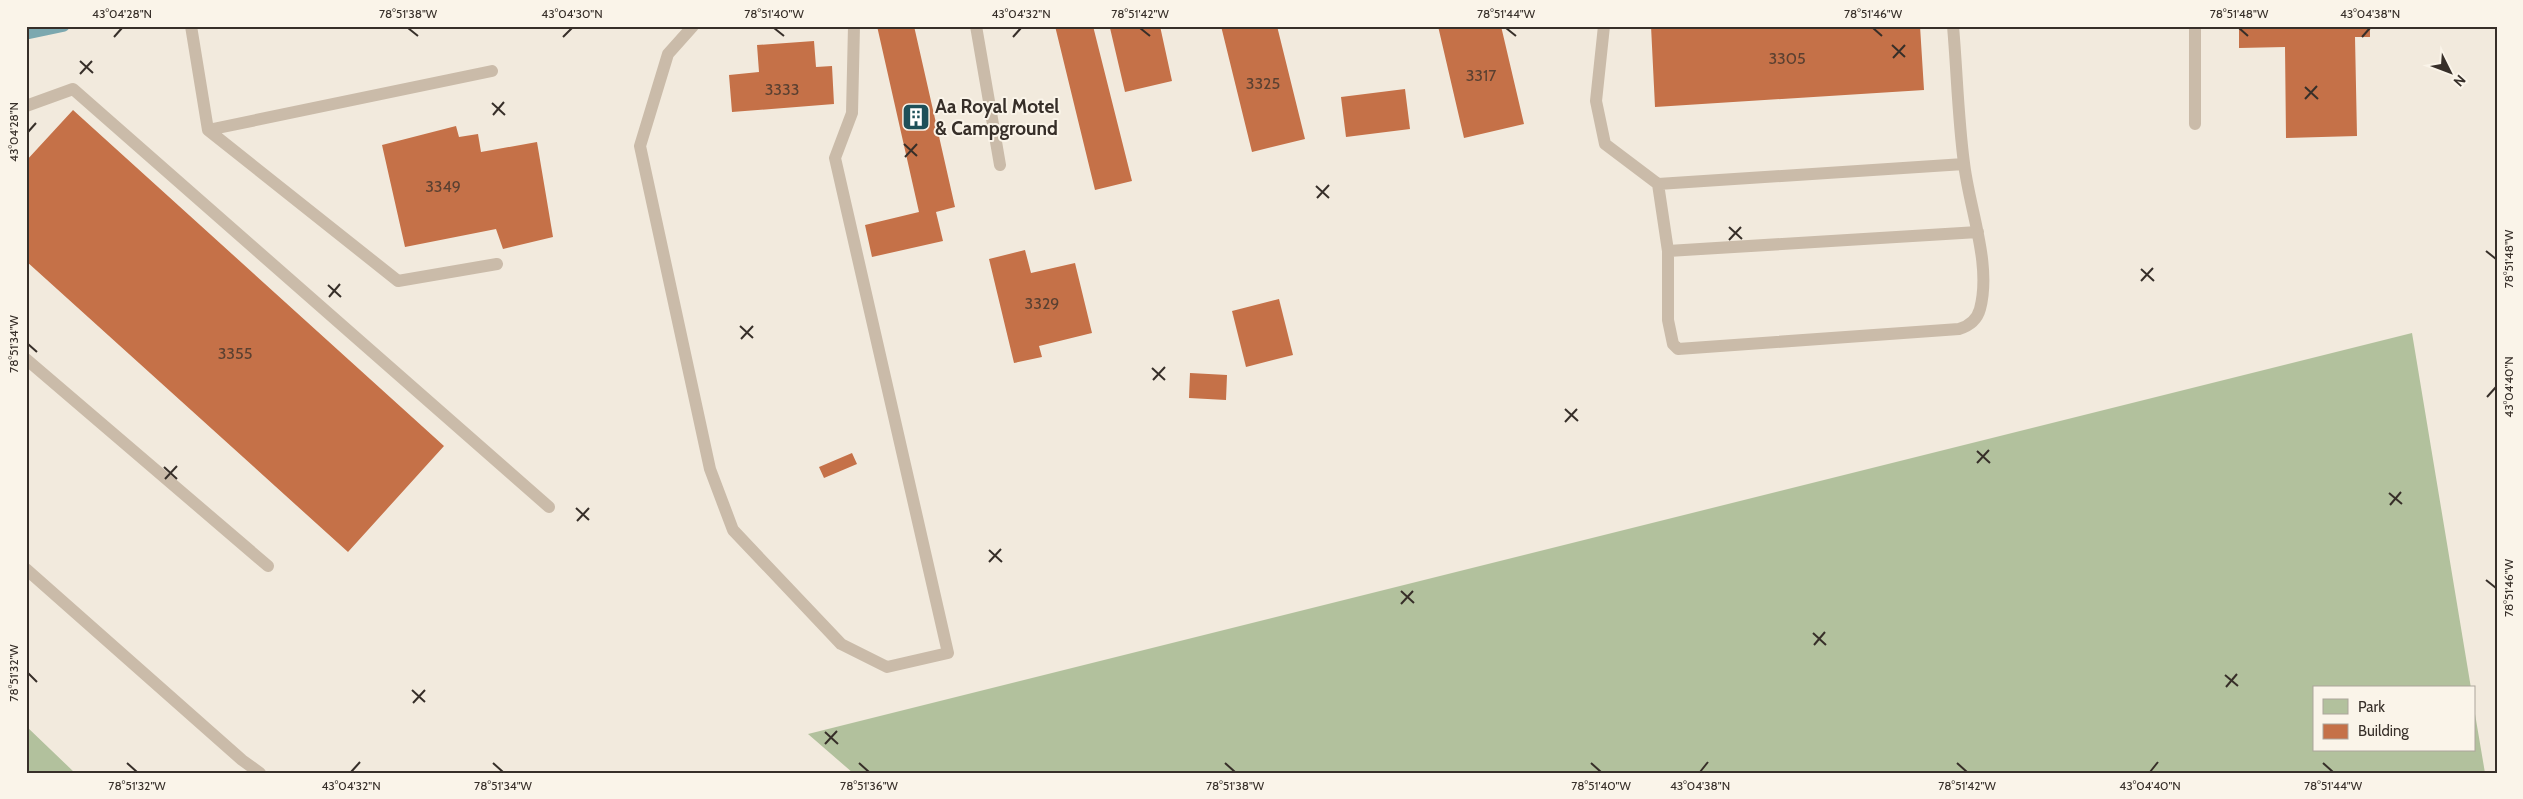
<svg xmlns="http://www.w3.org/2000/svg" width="2523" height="799" viewBox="0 0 2523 799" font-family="Cabin,sans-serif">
<rect width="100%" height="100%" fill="#f2eadd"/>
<path fill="#b2c19d" d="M2412,333L2471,688H2314V750H2474V708L2485,773H853L808,734Z
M26,726L75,773H26Z"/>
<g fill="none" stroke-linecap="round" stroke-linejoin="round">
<path stroke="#7ca8af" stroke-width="11" d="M26,34L64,26"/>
</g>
<path fill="#c57148" d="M877,26H914L955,207L936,212L943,241L872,257L865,225L919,212Z
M1055,26H1093L1132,181L1095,190Z
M1117,26H1160L1172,81L1125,92L1110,28Z
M1221,26H1277L1305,139L1252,152Z
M1438,26H1501L1524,124L1464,138Z
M1651,26H1920L1924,90L1655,107Z
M2239,26H2370V37H2355L2357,136L2286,138L2285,47L2239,48Z
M814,41L816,67L832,66L834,104L732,112L729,75L759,72L757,45Z
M1405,89L1410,129L1346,137L1341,97Z
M73,110L444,446L348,552L26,261V161Z
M456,126L459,137L478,134L481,152L537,142L553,237L503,249L496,229L405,247L382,145Z
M1025,250L1031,273L1075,263L1092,333L1039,346L1042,357L1014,363L989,259Z
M1279,299L1293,355L1246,367L1232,311Z
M1190,373L1227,375L1226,400L1189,398Z
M852,453L857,464L824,478L819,467Z"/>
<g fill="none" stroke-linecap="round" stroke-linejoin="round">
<path stroke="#cabba9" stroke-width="12" d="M191,26L208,130L492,71
M693,26L668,54L640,146L710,469L733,530L841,644L887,667L948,653L835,158L852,113L854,26
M976,26L1000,165
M1604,26L1596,101L1605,144L1658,184L1964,164
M26,106L73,89L549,507
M2195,124V26
M208,130L398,281L497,264
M1658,184L1668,251V320L1673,344L1678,349L1959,329C1969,326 1977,320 1980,309C1992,264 1969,208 1964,163C1958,118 1957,72 1953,26
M1668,251L1978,232
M26,359L268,566
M26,569L242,760L260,773"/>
</g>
<path fill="none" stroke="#372f29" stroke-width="2" d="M408,28L418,36M774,28L784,36M1140,28L1150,36M1506,28L1516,36M1873,28L1882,36M2239,28L2248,36M114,37L122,28M563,37L572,28M1013,37L1021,28M2362,37L2370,28M1892,45L1905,57M1893,58L1905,45M80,61L93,73M80,74L92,61M2305,87L2318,99M2305,99L2317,86M492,103L505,115M493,115L504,102M28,132L36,123M904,144L917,156M905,157L917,144M1316,186L1329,198M1317,198L1329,185M1729,227L1742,239M1729,240L1741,227M2486,251L2496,259M2141,269L2154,281M2141,281L2153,268M328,285L341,297M329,297L340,284M740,326L753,338M741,339L753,326M28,344L37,352M1152,368L1165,380M1153,380L1165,367M2487,397L2496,387M1565,409L1578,421M1565,422L1577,409M1977,451L1990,463M1977,463L1989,450M164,467L177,479M165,479L177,466M2389,493L2402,504M2390,505L2401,492M576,508L589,520M577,521L589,508M989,550L1002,562M989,562L1001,549M2486,580L2496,588M1401,591L1414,603M1401,604L1413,591M1813,633L1826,645M1814,645L1825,632M28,673L37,682M2225,675L2238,686M2226,687L2237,674M412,690L425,702M413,703L425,690M825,732L838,744M825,744L837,731M127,763L137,772M493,763L503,772M859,763L869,772M1225,763L1235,772M1591,763L1601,772M1957,763L1967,772M2323,763L2333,772M351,772L360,762M1700,772L1708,762M2150,772L2158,762"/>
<defs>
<symbol id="building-square" viewBox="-11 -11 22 22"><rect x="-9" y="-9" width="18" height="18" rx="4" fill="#1e5059" stroke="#faf4e9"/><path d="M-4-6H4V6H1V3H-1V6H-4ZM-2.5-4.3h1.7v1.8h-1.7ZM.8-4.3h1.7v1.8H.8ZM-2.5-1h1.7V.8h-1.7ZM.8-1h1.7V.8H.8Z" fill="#fff"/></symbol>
</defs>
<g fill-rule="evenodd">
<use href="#building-square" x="900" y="101" width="32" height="32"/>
</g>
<g text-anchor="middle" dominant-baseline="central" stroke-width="4" stroke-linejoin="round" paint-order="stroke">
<g font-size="16" fill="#5a4031">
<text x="1787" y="58">3305</text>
<text x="1481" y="75">3317</text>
<text x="1263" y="83">3325</text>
<text x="782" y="89">3333</text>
<text x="443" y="186">3349</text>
<text x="1042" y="303">3329</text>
<text x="235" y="353">3355</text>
</g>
<g font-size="19" font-weight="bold" fill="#372f29" stroke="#faf4e9" text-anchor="start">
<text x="935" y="106">Aa Royal Motel<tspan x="935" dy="22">&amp; Campground</tspan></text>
</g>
</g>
<rect width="2523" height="799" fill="none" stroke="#faf4e9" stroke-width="55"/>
<rect x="2313" y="686" width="162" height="65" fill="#faf4e9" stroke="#aca59c"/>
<rect x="2323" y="699" width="25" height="15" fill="#b2c19d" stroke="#aca59c"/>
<text x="2358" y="712" font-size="15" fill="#372f29">Park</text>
<rect x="2323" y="724" width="25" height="15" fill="#c57148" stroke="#aca59c"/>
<text x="2358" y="736" font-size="15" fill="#372f29">Building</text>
<g transform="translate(2450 72) rotate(132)" stroke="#faf4e9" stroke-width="4" paint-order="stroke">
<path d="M0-4L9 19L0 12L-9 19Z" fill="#372f29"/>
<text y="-8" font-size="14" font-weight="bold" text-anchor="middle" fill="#372f29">N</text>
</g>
<rect x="28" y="28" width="2468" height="744" fill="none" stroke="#372f29" stroke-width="2"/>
<g font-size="12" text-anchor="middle" fill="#372f29">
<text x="122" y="18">43°04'28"N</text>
<text x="408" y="18">78°51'38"W</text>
<text x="572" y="18">43°04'30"N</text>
<text x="774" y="18">78°51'40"W</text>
<text x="1021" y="18">43°04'32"N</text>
<text x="1140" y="18">78°51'42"W</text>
<text x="1506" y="18">78°51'44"W</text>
<text x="1873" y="18">78°51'46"W</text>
<text x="2239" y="18">78°51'48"W</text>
<text x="2370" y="18">43°04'38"N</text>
<text transform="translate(14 132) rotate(-90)" y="4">43°04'28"N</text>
<text transform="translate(2509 259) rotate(-90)" y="4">78°51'48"W</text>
<text transform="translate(14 344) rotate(-90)" y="4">78°51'34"W</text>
<text transform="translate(2509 387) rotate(-90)" y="4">43°04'40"N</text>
<text transform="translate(2509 588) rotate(-90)" y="4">78°51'46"W</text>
<text transform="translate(14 673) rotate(-90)" y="4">78°51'32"W</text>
<text x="137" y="790">78°51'32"W</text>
<text x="351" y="790">43°04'32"N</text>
<text x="503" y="790">78°51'34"W</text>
<text x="869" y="790">78°51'36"W</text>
<text x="1235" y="790">78°51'38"W</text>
<text x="1601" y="790">78°51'40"W</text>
<text x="1700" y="790">43°04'38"N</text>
<text x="1967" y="790">78°51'42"W</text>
<text x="2150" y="790">43°04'40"N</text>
<text x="2333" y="790">78°51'44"W</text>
</g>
</svg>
